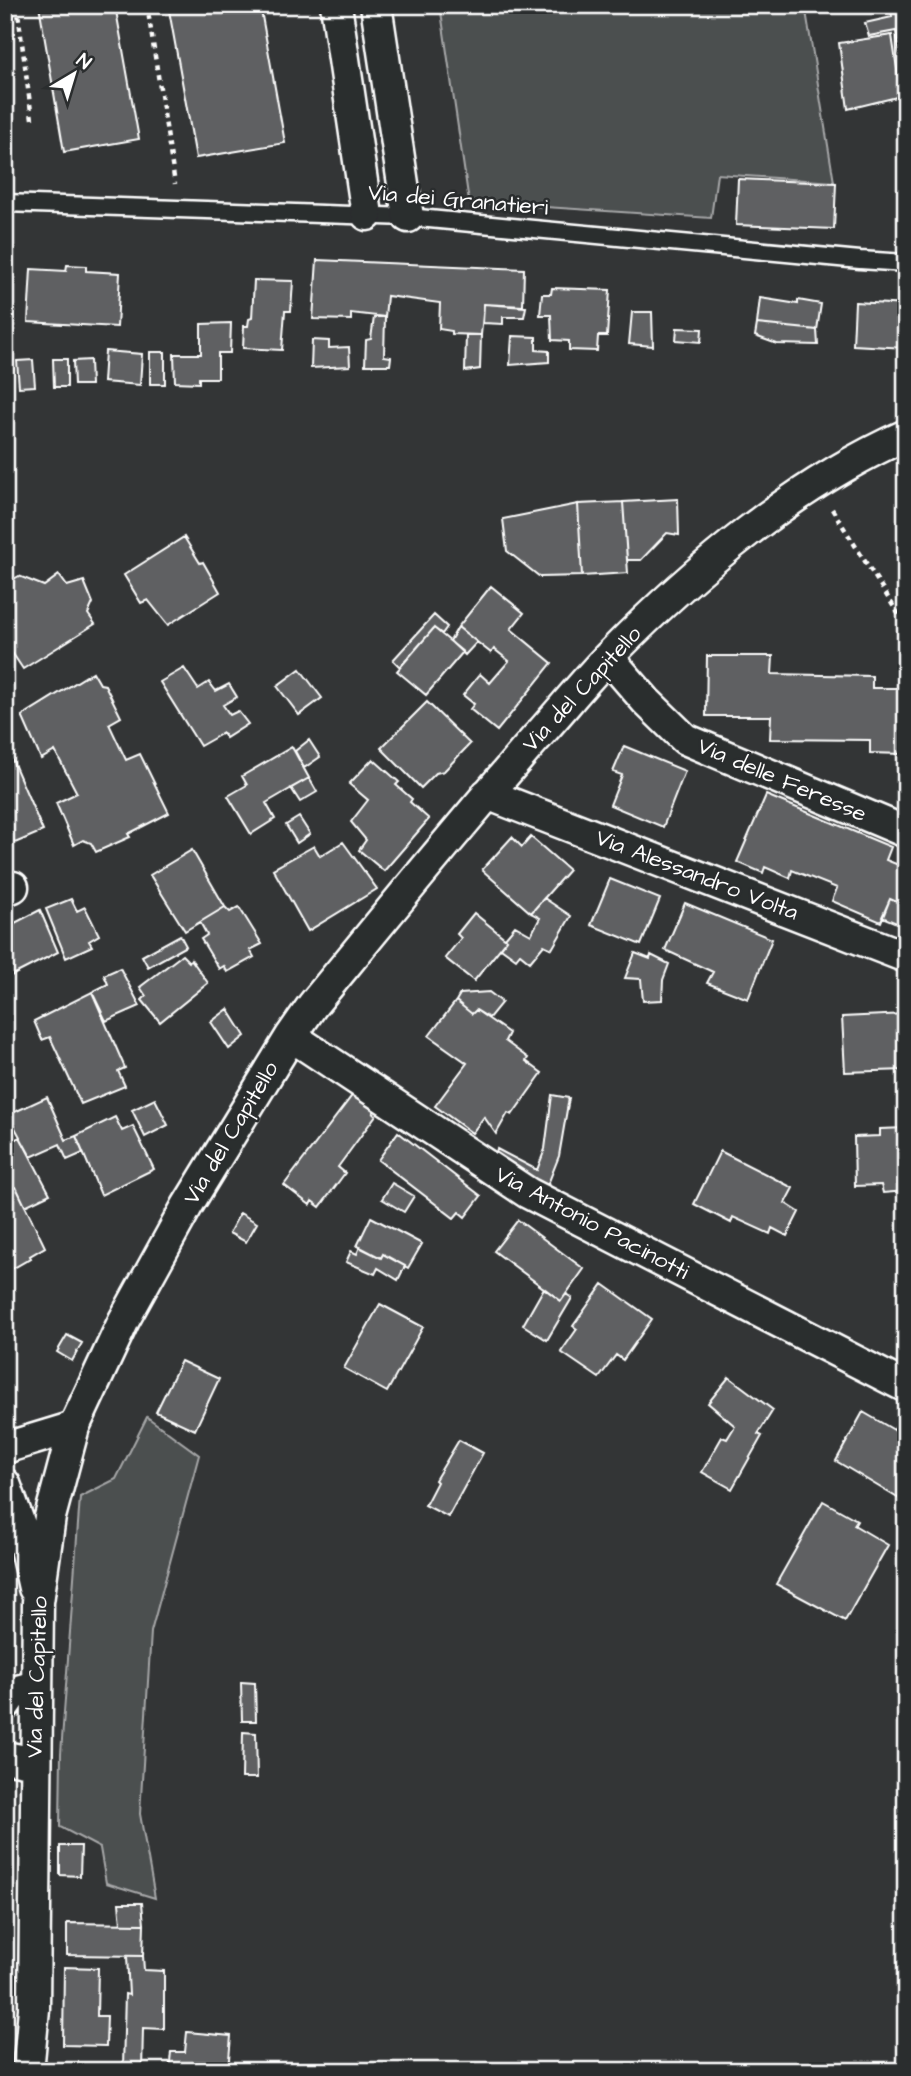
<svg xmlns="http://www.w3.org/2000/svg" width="911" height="2076" viewBox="0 0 911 2076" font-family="'Architects Daughter',sans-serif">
<rect width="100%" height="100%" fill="#333536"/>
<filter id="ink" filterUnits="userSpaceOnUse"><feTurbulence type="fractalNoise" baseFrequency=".0143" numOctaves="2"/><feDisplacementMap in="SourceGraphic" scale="14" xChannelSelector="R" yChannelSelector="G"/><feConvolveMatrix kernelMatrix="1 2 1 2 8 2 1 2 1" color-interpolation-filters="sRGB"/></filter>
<g filter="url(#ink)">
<path fill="#4c4f50" stroke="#a6a7a8" stroke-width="2" d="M440,5H805L834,182L717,174L711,218L469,202Z
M147,1417L199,1455L151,1632L140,1814L155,1898L106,1883L100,1848L60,1827L61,1753L80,1497L116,1479Z"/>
<path fill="#5f6162" stroke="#fff" stroke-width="2" d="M39,5H115L139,139L64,152Z
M168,5H260L285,143L196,158Z
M906,5V90L896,31L869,36L865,23L892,17L891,9Z
M892,35L901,96L848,109L839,43Z
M906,118V160H903Z
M738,179L836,183L834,229L736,225Z
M317,260L524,269L523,306L484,304L481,335L452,334V331L439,329L440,303L387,296L385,317L351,313V320L313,319Z
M67,265L86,266V271L120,273L117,327L28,322L31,269L66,271Z
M254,280L293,281L291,311H285L282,350L243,348L244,326H248L249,319L252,318Z
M552,288L610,290L607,336H598L597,351L569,350V341L552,340L551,315H540L542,294H551Z
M760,298L798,304V300L821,304L817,330L757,324Z
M855,302L906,305V348L853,345Z
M484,304L526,307L524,317H503V324L483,323Z
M632,312H652L653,346L629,344Z
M374,317H385L384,356L391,357L390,365H365L366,340L371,339Z
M231,323L230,353H218V378H199V383L175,382L174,354H201V324Z
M757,324L817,330L818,345L777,344L755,336Z
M677,328L702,329L701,342L676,340Z
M466,335H481L480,369L465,371Z
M512,336L536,337V350L549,351V362L510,365Z
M312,340L329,341V348L349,347L350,366L311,368Z
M105,351L142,354L140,385L103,382Z
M150,352H165V384H150Z
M5,355H11L10,390H5Z
M53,359H67V387H54Z
M33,360L35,386L19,387L17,361Z
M90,360L91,385H74L73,361Z
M678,499L679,535L667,533L641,560H627L623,502Z
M623,502L628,573L582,576L578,504Z
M578,504L582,576L540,577L507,551L503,519Z
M184,537L200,563L203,562L220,592L168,625L148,600L141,603L124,575Z
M59,575L67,586L84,581L93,603L88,614L95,624L23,669L5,642V584L19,576L44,586Z
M491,586L524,613L511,629L552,663L497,731L470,709L474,704L463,695L480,674L490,683L509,661L494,649L491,653L458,627Z
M434,615L447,627L442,634L434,628L400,667L393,660Z
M458,627L477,642L465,655L450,641Z
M434,628L463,652L426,695L397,671Z
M707,656H773L772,674L872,676V688H904L906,775H902L903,754L870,753V740L770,739L771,716H706Z
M184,668L198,689L209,682L216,691L229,684L237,697L223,705L230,715L238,711L248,724L226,738L223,733L200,746L160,682Z
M300,669L322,698L299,715L277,686Z
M93,672L100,684L105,685L121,717L109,724L126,760L140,754L169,813L128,834L130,837L96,852L91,843L83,840L74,845L56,803L77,793L55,751L41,759L22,716Z
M427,702L470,744L444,771L436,773L421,788L381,748Z
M309,740L320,757L304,768L295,751Z
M624,746L685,771L663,827L610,805L622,775L613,772Z
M292,747L309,778L266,803L275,819L251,834L228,796L247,785L242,776Z
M8,750L43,831L15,843L10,836L5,838V751Z
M373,759L399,782L396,785L412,799L410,802L429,819L384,871L359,850L366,840L351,822L368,800L349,784Z
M309,778L317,792L300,802L291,788Z
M766,795L891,847L886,860L906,868V906L890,899L881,922L832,901L837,888L792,870L790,878L765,867L763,873L737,862Z
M299,817L310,834L297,843L286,825Z
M512,837L522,847L531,837L569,870L531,913L482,870Z
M343,842L377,889L308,931L273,869L314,846L320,856Z
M192,850L225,907L185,931L150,875Z
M610,879L660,899L641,945L591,925Z
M544,898L571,916L552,949L544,945L530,962L520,954L516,959L501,948L507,940L505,938L515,926L531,935L540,918L531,913Z
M71,899L77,911L85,907L99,935L89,941L92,946L66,958L46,909Z
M890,899L906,906L899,924L882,917Z
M685,903L772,939L748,999L707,983L713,972L665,950Z
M225,907L230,912L239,907L262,944L250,950L254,957L227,972L224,966L219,969L201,939L207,935L200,922Z
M40,910L58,952L5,979V928Z
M474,913L507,940L474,981L445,958L461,938L457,934Z
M180,935L186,946L148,967L142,956Z
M635,953L650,959L651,955L669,964L663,980L662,1000L643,1001L641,979L625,978Z
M182,955L189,962L191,959L208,983L160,1022L142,1000L146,996L140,987Z
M120,968L140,1006L106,1021L92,992L108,984L104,975Z
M92,992L125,1068L118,1071L125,1086L81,1104L50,1037L42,1040L34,1021Z
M489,992L502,1002L489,1018L476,1010L472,1014L456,1001L460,994Z
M456,1001L472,1014L476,1010L509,1033L505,1041L528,1058L526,1061L542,1073L512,1115L508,1113L496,1134L484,1117L472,1133L435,1106L467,1063L429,1036Z
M228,1009L245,1036L229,1049L211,1022Z
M906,1014V1070L845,1072L842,1017Z
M354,1093L376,1109L373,1113L376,1115L338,1167L345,1173L320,1207L312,1201L310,1205L284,1185Z
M552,1095L569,1098L559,1156L546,1189L494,1158L497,1149L537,1170L545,1149Z
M47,1097L66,1140L76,1136L83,1153L67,1160L60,1144L31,1157L8,1115Z
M155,1099L168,1125L145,1137L132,1110Z
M115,1117L122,1131L133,1126L154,1169L101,1195L76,1136Z
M906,1128V1191L883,1193L881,1185L855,1186L854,1137L880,1136V1129Z
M398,1132L481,1196L465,1217L459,1212L454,1218L378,1160Z
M20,1137L50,1194L25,1206L16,1187L5,1193V1144Z
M720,1151L793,1188L785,1203L799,1212L787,1236L772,1228L770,1234L733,1217L731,1223L694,1204Z
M392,1183L414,1196L404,1212L382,1199Z
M16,1187L45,1247L30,1256L31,1258L5,1273V1193Z
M240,1213L257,1223L246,1242L229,1233Z
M371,1217L422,1244L408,1268L383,1254L381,1258L357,1246Z
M518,1220L584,1269L561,1301L494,1251Z
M360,1247L381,1258L383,1254L405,1266L398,1280L378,1268L375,1274L346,1262L351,1251L357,1254Z
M603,1284L652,1319L623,1360L616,1355L599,1378L561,1352L577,1329L573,1326Z
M544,1288L561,1301L566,1294L572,1298L547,1340L523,1325Z
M380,1304L423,1327L387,1392L344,1368Z
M67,1335L82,1343L72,1361L57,1352Z
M181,1361L219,1379L195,1430L156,1412Z
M729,1377L773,1410L758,1434L762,1436L732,1489L702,1472L722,1437L727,1439L735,1426L708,1403Z
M863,1412L894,1430L898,1423L906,1427V1503L836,1461Z
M459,1440L483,1453L448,1517L425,1505L437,1482L435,1480Z
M823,1501L857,1520L854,1525L888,1545L845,1621L776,1584Z
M241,1682L255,1683L256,1721H242Z
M243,1732L256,1733L257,1778H242Z
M60,1846H81L80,1876L60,1875Z
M119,1903H142L144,1924H121Z
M67,1923L144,1924L143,1956L67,1955Z
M127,1956H143L144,1970L164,1971V2029L143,2028L142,2071L123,2067L125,1994L129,1995Z
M64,1967L98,1968L97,2016H107L106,2046L63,2045Z
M187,2032L231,2036L228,2071H169L171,2052H185Z"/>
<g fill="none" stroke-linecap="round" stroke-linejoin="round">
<defs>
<path id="lane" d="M5,203L408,217L860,260L906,263"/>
<path id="street" d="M336,5L367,215
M376,5L408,217
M608,657L646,701L685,739L906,832
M487,794L906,957
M5,890L13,887
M291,1036L528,1193L906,1387
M5,1448L74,1427
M5,1484L20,1525L34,1588
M5,1705L14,1692L36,1686
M5,1757L35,1763
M28,2071L34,2009L38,1602L50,1517L74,1427L124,1320L187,1206L291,1036L312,1006C386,916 459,826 536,738C561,711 584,681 610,655C695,569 794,485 906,435"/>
</defs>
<use href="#lane" stroke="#fff" stroke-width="21"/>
<use href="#street" stroke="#fff" stroke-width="35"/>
<path stroke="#fff" stroke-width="4.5" stroke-dasharray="5 5" stroke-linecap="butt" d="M17,5L32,119
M147,5L175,184
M832,509L906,626"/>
<use href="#lane" stroke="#2a2d2e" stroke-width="16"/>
<use href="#street" stroke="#2a2d2e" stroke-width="30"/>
</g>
</g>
<g text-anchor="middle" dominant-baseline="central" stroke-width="5" stroke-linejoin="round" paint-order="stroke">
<g font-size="23" fill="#fff" stroke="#2a2d2e">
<text transform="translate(458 200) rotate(5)">Via dei Granatieri</text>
<text transform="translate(582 689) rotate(-47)">Via del Capitello</text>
<text transform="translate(782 780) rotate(23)">Via delle Feresse</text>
<text transform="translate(697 875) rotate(21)">Via Alessandro Volta</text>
<text transform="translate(231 1133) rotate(-59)">Via del Capitello</text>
<text transform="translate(592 1223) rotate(28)">Via Antonio Pacinotti</text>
<text transform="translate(37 1677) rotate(-88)">Via del Capitello</text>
</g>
</g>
<rect width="911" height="2076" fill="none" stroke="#2a2d2e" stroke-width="28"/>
<rect x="14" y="14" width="883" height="2048" fill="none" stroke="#fff" stroke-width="2.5" filter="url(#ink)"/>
<g transform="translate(74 74) rotate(38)" stroke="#2a2d2e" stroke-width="5" paint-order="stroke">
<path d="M0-5L12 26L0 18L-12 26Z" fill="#ffffff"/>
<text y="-10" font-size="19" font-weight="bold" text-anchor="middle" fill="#ffffff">N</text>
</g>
</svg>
